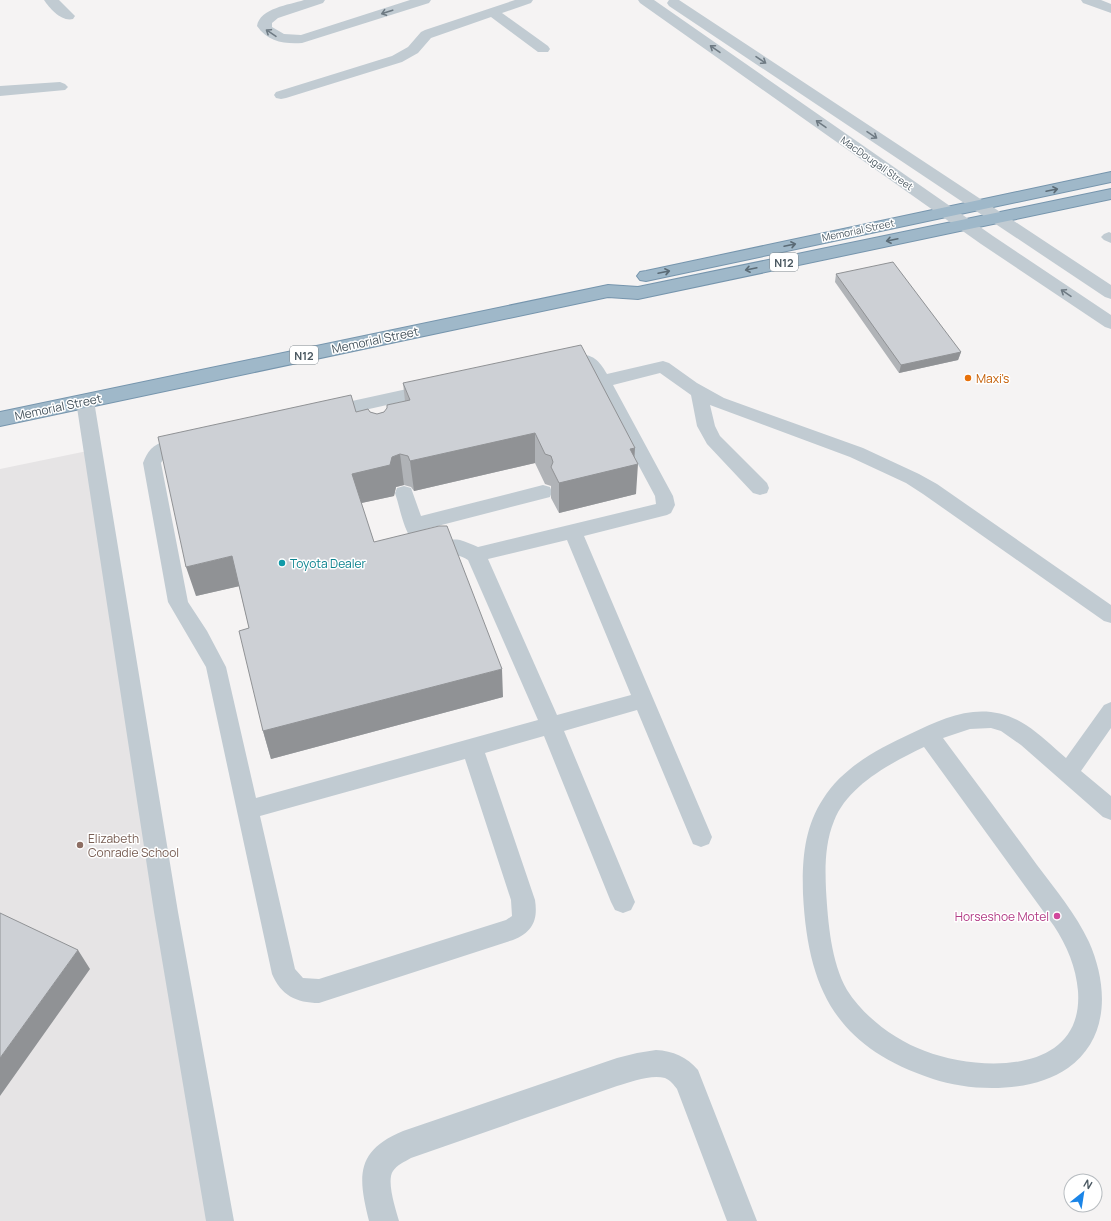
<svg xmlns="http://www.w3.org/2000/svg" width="1111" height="1221" viewBox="0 0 1111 1221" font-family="Manrope,sans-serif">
<rect width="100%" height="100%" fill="#f5f3f3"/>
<path fill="#e6e4e5" d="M97,449L221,1221H0V469Z"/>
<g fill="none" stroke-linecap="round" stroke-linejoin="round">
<defs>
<path id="trunk" d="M1111,172V182L646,281L640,280L637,276L640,272L646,271Z
M1111,189V199L638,299L608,297L0,426V412L608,285L638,287Z"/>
</defs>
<use href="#trunk" stroke="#7695ad" stroke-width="2"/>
<path fill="#c1cbd2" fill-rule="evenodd" d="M515,0H533L531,3L502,13L548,46L550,49L548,52H538L491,17L431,38L418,53L402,62L286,98L281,99L276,98L274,95L276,92L392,56L408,47L421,32L425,30Z
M1109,232L1111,233V243L1104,240L1101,237L1104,234Z
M576,354C593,354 599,360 607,374L663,361L669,363L697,383L724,398L863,448L919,474L937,484L1111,605V623L1104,621L923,494L906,483L850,457L710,405L715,426L720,436L767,483L769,488L767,493L760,495L753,493L707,444L697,426L691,395L660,373L613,385L673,496L675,505L671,513L667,515L584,536L712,837L709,844L701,847L693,844L637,710L564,731L635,902L631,910L623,913L615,910L611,902L544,736L485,753L535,900C538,920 533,932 513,940L319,1003C296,1003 281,995 272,974L206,667L168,602L143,463C145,458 147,453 151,449C160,440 183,435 194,439L197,443L194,447L173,453L164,458L161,463L188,602L207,631L226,667L256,798L538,720L468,560C456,552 448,556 435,554C405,549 403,517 395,493L397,488L404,486L411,488L421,516L543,485L550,487L552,492L550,497L426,529C431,545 447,538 460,540C466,542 472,544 478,547L656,504L655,496L587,369C578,361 568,368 557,365L554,361L557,357ZM567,540L631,695L557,715L488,559ZM465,759L511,900L512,916L506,920L319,979L303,978L295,969L260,816Z
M430,384L436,386L439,390L436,394L329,418L323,416L320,412L323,408L329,406Z
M85,395L91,397L94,401L178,912L234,1221H206L154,912L76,401L79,397Z
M1111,702V728L1081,771L1111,796V820L1103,817L1021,745L1001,731L991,728L970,729L943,738C974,780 1006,822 1037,865C1055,889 1076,914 1089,942C1108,985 1110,1038 1068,1068C1033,1093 972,1092 933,1079C837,1047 808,991 803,894C802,861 804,828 823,799C843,767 878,749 910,734C949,715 986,699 1026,725C1040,734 1053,747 1066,758L1104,705ZM924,747L1054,926C1067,946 1076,967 1078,991C1084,1075 980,1072 925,1051C895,1040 864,1017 847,990C831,962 828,922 826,890C825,867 825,843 834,821C848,785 891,763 924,747Z"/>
<path fill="#c1cbd2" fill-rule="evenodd" d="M44,0H59L75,16L73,19C62,22 50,9 44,0Z
M304,0H325L323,3L278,18L272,23V27L284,34L301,35L410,0H431L429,3L302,43C284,44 268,42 257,26C260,8 289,5 304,0Z
M1081,0H1101L1111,4V13L1083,3Z
M60,82L65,84L68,87L65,90L0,96V86Z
M656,1050C673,1051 687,1057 698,1070L757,1221H727L677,1089C674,1085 670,1080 665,1078C651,1074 631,1082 617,1086L411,1158C404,1162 397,1165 393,1171C386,1181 396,1210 399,1221H369C358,1177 355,1151 403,1131L617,1058L637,1053Z"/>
<path fill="#c1cbd2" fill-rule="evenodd" d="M638,0H654L993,236L1111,315V329L1105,327L981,244L640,3Z
M669,0H679L1111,285V299L1105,297L669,6L667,3Z"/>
<use href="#trunk" fill="#9fb8c9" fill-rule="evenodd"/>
</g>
<path fill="#b0b3b7" d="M836,274L961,352L958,360L899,373L835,282Z
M403,383L635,458L636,494L559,513L551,498V486L545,484L535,463L414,491L411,487L404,485L396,487L394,496L361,503L374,542L503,697L271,759L263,731L249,628L239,586L196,596L356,412H370L377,414L384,412L405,401Z"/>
<path fill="#909295" d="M961,352L958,360L899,373L901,365Z
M535,433V463L414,491L410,461Z
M635,448L634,465L638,464L636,494L559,513V483L630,449Z
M400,454L404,485L396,487L394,496L357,504L352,474Z
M232,556L240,586L196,596L186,567Z
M502,669L503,697L271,759L263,731Z
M78,950L90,969L0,1096V1058Z"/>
<path fill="#cdd0d5" stroke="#909295" d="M893,262L961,352L901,365L836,274Z
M581,345L635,448L630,449L638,464L559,483L551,467L553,462L551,456L545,454L535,433L410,461L408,456L400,454L392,457L390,465L352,474L374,542L439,526H447L502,669L263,731L239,631L249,628L232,556L186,567L158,437L351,395L356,412L368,409L370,412L377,414L384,412L387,408V405L410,400L403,383Z
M0,913L78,950L0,1058Z"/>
<defs><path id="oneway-shaft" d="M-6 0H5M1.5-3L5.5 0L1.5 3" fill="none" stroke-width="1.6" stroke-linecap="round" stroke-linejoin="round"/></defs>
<g stroke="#6e7a83">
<use href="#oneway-shaft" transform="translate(387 12) rotate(162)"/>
<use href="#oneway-shaft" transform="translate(271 33) rotate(-146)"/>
<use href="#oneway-shaft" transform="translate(715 49) rotate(-145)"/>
<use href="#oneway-shaft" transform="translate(761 60) rotate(34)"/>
<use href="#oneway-shaft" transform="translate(821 124) rotate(-145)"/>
<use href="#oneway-shaft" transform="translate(872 135) rotate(34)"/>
<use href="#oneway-shaft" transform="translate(1066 293) rotate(-146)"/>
</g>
<g stroke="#5b6b76">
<use href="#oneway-shaft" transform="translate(1052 190) rotate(-12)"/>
<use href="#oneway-shaft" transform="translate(892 240) rotate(168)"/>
<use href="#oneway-shaft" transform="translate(790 245) rotate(-12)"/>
<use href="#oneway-shaft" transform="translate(751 269) rotate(168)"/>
<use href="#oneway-shaft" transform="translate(664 272) rotate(-12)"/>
</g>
<circle fill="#e8710a" stroke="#fff" stroke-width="1.5" cx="968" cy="378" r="4"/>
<circle fill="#0f9aa8" stroke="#fff" stroke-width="1.5" cx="282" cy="563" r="4"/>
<circle fill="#8d6e63" stroke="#fff" stroke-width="1.5" cx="80" cy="845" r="4"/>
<circle fill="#d1479c" stroke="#fff" stroke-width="1.5" cx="1057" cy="916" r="4"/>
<g text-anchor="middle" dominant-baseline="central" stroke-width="3" stroke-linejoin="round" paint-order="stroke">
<g font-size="10" fill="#4a5861" stroke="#fff">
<text transform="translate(877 163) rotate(35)">MacDougall Street</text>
<text transform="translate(858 230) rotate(-12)">Memorial Street</text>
</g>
<g fill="#fff" stroke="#808a90" stroke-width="1">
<rect x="770" y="253" width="28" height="18" rx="3"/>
<rect x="290" y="346" width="28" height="18" rx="3"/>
</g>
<g font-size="11" font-weight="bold" fill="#4a5861">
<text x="784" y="262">N12</text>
<text x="304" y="355">N12</text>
</g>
<g font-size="12" fill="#4a5861" stroke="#fff">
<text transform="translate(375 340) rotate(-12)">Memorial Street</text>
<text transform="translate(58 407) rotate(-12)">Memorial Street</text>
</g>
<g font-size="12" fill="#c56008" stroke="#fff" text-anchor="start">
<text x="976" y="378">Maxi's</text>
</g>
<g font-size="12" fill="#0d838f" stroke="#fff" text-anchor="start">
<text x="290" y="563">Toyota Dealer</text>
</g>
<g font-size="12" fill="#785e54" stroke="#fff" text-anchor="start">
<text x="88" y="838">Elizabeth<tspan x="88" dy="14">Conradie School</tspan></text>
</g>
<g font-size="12" fill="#b23c85" stroke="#fff" text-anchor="end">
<text x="1049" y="916">Horseshoe Motel</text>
</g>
</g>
<g transform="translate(1083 1193) rotate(30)"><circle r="19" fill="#ffffff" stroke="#b7bcc0"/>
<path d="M0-3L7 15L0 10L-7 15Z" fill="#1b85e7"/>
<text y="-6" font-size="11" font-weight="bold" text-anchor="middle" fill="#4a5861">N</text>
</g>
</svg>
